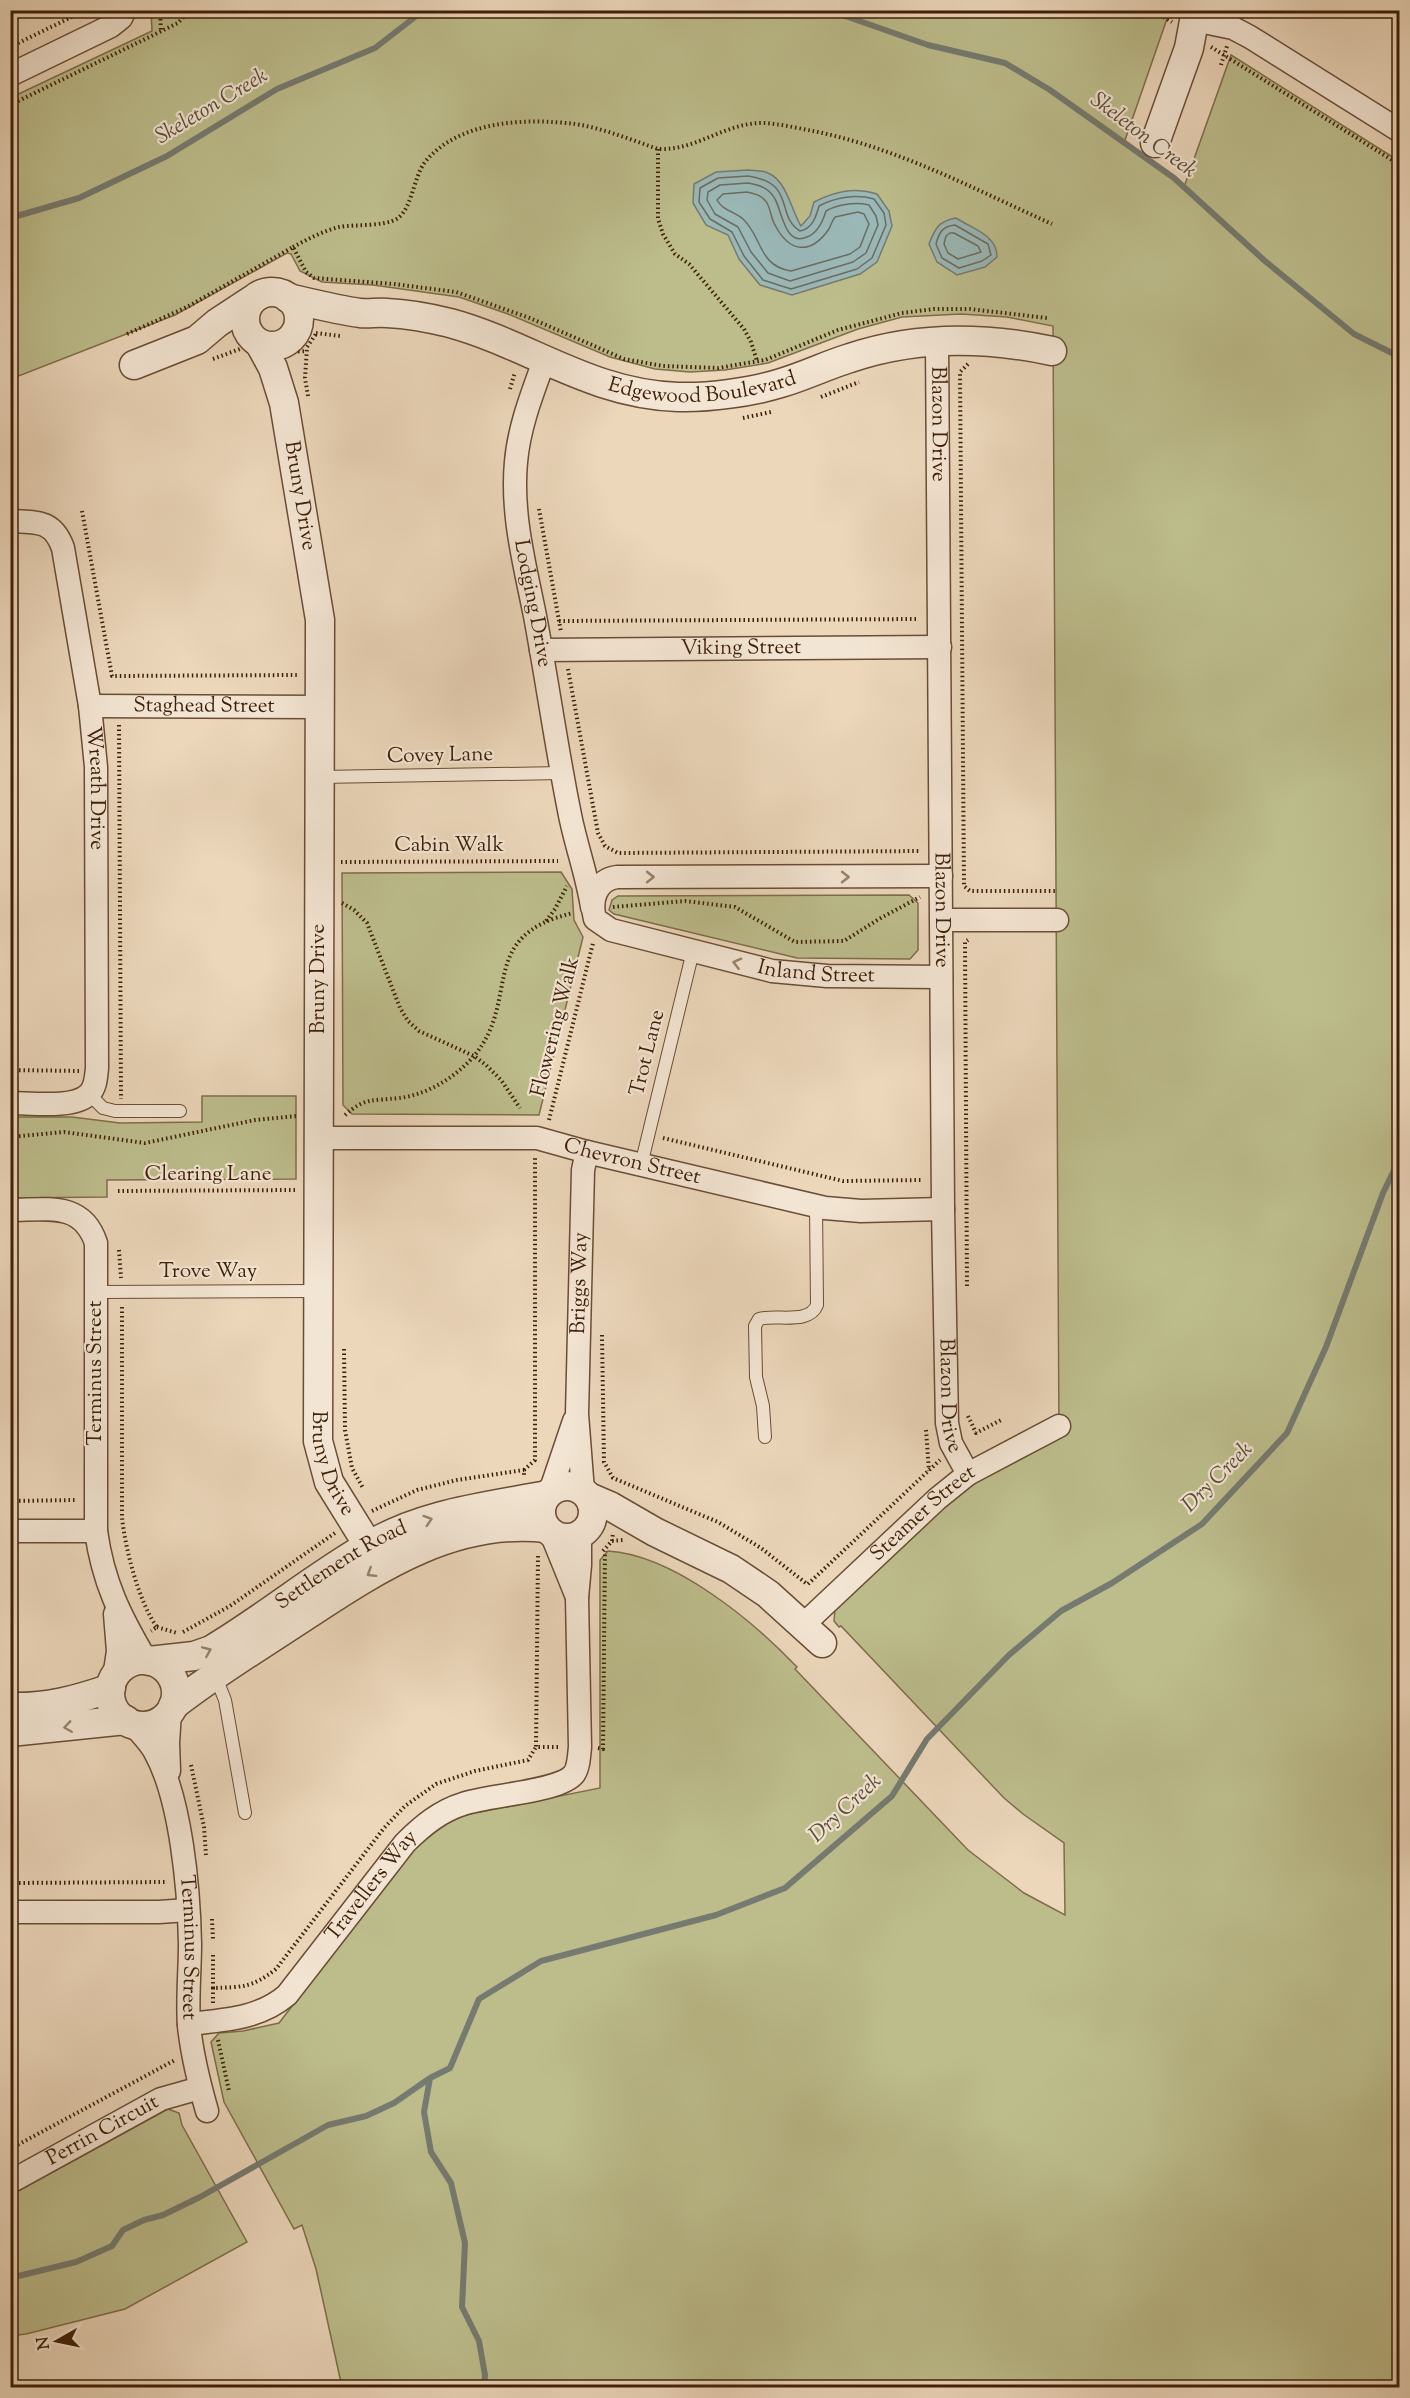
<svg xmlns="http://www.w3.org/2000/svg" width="1410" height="2398" viewBox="0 0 1410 2398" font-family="'Sorts Mill Goudy',serif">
<rect width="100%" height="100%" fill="#ecd7bb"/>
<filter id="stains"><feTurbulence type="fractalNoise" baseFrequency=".00333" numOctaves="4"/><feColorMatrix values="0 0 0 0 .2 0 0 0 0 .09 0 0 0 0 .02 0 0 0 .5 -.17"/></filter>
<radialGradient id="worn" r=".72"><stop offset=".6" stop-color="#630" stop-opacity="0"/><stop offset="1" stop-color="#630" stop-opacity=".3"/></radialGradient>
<path fill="#bdbd8c" stroke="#7e6e4a" stroke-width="1.5" d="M1170,10L1124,143L1184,187L1231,55L1399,161V2387H342L316,2269L302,2225L294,2229L224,2102L211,2042L219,2033L243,2031L279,2023L415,1846L450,1820L470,1814L600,1788V1560L608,1551C674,1555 753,1621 797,1667L795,1669L968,1850L1024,1893L1065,1915L1064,1843L1023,1814L1004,1798L841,1626L839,1627L834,1621L835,1609L933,1515L982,1477L1059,1437L1053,326L1007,317L961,314L902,317L858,329L768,363L725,370L690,372L655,369L610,357L508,314L459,297L373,285L322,282L300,271L291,254L287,253L175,315L11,379L10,98L152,31L151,11Z
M561,872L572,889L574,920L583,937L539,1115L352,1114L343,1105L342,873Z
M909,895L918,903V950L910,959L797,958L614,914L609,910L612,900L618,896Z
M202,1096H296V1179L107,1180V1197L11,1198V1117H72L120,1123L202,1122Z
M168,2109L179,2113L182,2125L247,2242L125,2309L26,2334L11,2336V2195Z"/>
<path fill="#9ab8b7" stroke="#757b71" stroke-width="1.5" d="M748,170C754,171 763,170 768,173C787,181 791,210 801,226L810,216L814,202C836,191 854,187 877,194L889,211L892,226L877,262L860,274L792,295L760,285L739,259L728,235L706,225L693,203L694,184L716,172Z
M956,218C973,229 997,235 997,257L985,267L957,275L937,262L929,244C935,228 939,221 956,218Z"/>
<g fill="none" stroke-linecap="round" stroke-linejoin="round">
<path stroke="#6c6c5f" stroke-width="1.5" d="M748,176C797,183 775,216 800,231C812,229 816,217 819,206C836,197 856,194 874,199L884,213L886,225L872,258L857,269L791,289L763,280L744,256L732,232L710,219L699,202L700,188L718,178Z
M748,183C760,185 769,188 775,199C782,211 785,247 807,237C818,233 823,221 826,211C838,204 856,202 869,205L876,216L878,225L866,253L853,262L790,281L768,273L751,252L738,227L715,214L707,200L708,192L720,185Z
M747,192C755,194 762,195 767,203C771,210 771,219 775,225C789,252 810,256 829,229C831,225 832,221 835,217L858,212L864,214L869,224L860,247L850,254L791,271C758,266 762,236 743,219C734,211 723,211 717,200L723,194Z
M955,225L988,244L991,255L982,261L959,268L942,258L936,244C939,232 943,226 955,225Z
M950,233H954L978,246L981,252L958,259L948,253L944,244L946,236Z"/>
<path stroke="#757b71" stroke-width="6" d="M828,10L928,45L1005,63L1050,90L1174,178L1265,261L1354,334L1400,357
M10,218L79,198L167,156L277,89L375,48L424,10
M10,2278L76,2262L112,2246L123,2230L144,2220L163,2215L200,2197L328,2125L366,2116L394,2103L430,2078
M484,2388L485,2375L479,2341L462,2307L465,2243L451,2183L431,2152L424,2112L430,2078L450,2068L479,1999L541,1961L716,1915L785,1888L892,1796L927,1739L1009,1655L1061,1611L1112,1583L1202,1524L1287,1433L1326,1347L1383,1193L1400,1158"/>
<defs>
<path id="service" d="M320,777L561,773
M89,1094L103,1108L115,1111H180
M641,1165L693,951
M97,1292L320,1291
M765,1437L763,1406L756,1377L755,1326L759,1319C777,1314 809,1325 817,1305L816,1205
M215,1675L225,1700L245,1813"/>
<g id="minor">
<path d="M1194,20L1233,28L1250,37L1400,131"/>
<path d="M10,75L111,26L121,18L125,10"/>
<path id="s1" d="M937,342L943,1209L947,1423L951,1443L968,1474"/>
<path id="s2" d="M544,361C532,394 519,427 516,462C511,514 525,566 535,616C547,680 556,745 569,810C575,843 587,874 592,907"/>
<path id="s3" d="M10,521C37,522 53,520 63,548L90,706L96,767L97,1068C96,1077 96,1087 89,1094C74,1109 31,1103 10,1103"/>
<path id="s4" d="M541,650L940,647"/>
<path id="s5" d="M90,706L318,707"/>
<path id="s6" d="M941,876L617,877C596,880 590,900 595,919L611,930L772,971L827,976L941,977"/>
<path d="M942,920H1057"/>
<path id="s7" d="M320,1138H537L587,1152L825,1208L861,1211L943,1209"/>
<path d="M10,1210C47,1210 82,1201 96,1243V1531C103,1582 120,1616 146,1660"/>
<path id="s8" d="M583,1491L577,1414L583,1170L587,1152"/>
<path d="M550,1492L574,1421"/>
<path d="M10,1531H96"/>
<path d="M551,1533L577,1597"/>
<path id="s9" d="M803,1625L937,1499L968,1474L1059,1426"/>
<path d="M114,1678L118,1651L115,1614"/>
<path id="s10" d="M132,1723C139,1732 149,1741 155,1752C181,1799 189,1889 190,1944C190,1971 187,1999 189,2026C192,2055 199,2083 207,2111"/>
<path d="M169,1771L168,1743L170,1711"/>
<path d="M10,1912H159L188,1910"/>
<path id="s11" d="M189,2024C224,2020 259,2019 287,1995L405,1843C422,1826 440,1811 463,1804C487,1795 560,1792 574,1774C579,1767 579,1755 580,1747L577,1598L580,1565V1535"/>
<path id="s12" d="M10,2182L161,2099L200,2088"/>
</g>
<g id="tertiary">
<path d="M1155,143L1189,48L1196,10"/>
<circle cx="272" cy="319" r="27"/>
<path id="s13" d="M288,298C310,303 338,310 360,313C369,314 378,312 387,313C408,314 430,318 450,323C530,345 590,394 678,397C708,398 752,392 781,383C805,376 827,365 850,358C915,336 986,337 1052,351"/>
<path id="s14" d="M260,344L273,368L284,403L320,620L318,1441L329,1482L368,1545"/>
<path d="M134,365L197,340L217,323L252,300"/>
<circle cx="567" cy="1512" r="26"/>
<path d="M589,1497L610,1506L655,1532L731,1569L768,1594L822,1643"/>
<circle cx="143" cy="1693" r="33"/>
<path id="s15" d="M149,1661L194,1656L211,1650C265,1618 314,1577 368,1546C423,1513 485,1507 547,1495"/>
<path d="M173,1706C211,1676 252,1651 293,1624C370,1574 449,1517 546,1528"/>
<path d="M10,1707C46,1708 77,1700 111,1688"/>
<path d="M10,1732L126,1720"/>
</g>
</defs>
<use href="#service" stroke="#6a4d34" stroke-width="14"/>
<use href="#minor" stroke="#6a4d34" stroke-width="25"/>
<use href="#tertiary" stroke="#6a4d34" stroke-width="31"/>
<path stroke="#3e1f07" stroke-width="4" stroke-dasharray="1.5 3" stroke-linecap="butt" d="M160,10L161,31
M1152,10L1172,22
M10,47L86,10
M1211,47L1400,165
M1221,65L1227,46
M10,105L178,23L190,10
M658,149V219L663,234L675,254L689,264L744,329L751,342L757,361
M293,247C308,239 323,231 339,227C355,224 385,227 398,218C412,208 414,176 425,162C459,120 527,118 575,124C603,128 631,140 658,149C696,151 726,122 764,123C780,124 797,128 813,131C898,148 974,189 1052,224
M316,333L340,336
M127,334L187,307L293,247L306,272L314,278L394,284L456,292L530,318L624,359L663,366L718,368L765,360L838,330L902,313L934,309H970L1047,318
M289,352L307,351
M213,359L240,349
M968,364L960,372L964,886L970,891H1056
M510,389L515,372
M308,396L305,378L307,347L316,334
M821,397L859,382
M743,418L771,412
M539,509L561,632
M82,511L112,676L298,675
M559,621L918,619
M568,669L598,833L605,846L618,853L921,851
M119,725L121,1099
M341,862L558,861
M342,903L354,910L367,923L400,1008L408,1021L419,1031L474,1056L486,1065L501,1080L520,1108
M613,907L685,901L735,907L795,942L844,941L879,919L920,897
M546,921L555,909L567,886
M10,1070L79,1071
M345,1115C365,1097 374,1101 399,1098C427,1095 456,1077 474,1056C522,999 475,936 573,913
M549,1120L593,943
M10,1137L64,1132L145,1143L255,1120L297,1116
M663,1138L843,1181L923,1180
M118,1191L297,1190
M119,1250L121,1278
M967,1286L965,942L968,940
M122,1307V1517C125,1548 139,1603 157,1627L151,1631
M602,1335L604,1462L613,1478L718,1522L761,1548L807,1584
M344,1349L345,1430L352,1468L363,1488
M968,1416L976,1433L1003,1419
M926,1430L929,1471
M524,1470L535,1460V1158
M10,1501L76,1500
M372,1511L417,1490L457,1480L524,1470V1475
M612,1541L623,1540
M603,1551L612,1541L613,1533
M538,1556L536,1747H560
M808,1584L940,1460
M157,1627L177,1633
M183,1632L230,1606L335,1533
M598,1748L603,1749L605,1551
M191,1765L204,1827L206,1855
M10,1883L166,1882
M212,1919L213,1939
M213,1988V1955
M213,2003V1988C242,1987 252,1988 276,1969L384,1828L405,1806L436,1784L475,1771L528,1760L536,1747
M218,2040L229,2091
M10,2149L175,2060"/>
<use href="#service" stroke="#f3e5d3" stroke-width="12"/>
<use href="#minor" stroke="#f3e5d3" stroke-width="22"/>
<use href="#tertiary" stroke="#f3e5d3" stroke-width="28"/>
</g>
<defs><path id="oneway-chevron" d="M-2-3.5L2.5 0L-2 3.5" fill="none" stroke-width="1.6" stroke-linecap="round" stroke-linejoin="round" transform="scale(1.5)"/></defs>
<g stroke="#98826d">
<use href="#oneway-chevron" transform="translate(650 877)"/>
<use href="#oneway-chevron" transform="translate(845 877)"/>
<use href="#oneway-chevron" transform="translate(737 963) rotate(-166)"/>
<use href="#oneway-chevron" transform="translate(428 1520) rotate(-18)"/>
<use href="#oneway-chevron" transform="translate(371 1573) rotate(148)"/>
<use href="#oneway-chevron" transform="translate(207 1651) rotate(-23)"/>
<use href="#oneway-chevron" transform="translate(68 1727) rotate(172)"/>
</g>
<g text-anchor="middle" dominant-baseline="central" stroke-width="4.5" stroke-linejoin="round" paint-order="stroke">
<g font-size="21" fill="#3e1f07" stroke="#f3e5d3">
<text stroke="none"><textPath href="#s13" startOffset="430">Edgewood Boulevard</textPath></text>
<text stroke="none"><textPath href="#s1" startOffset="82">Blazon Drive</textPath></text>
<text stroke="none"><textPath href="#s14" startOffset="158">Bruny Drive</textPath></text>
<text stroke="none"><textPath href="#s2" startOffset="248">Lodging Drive</textPath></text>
<text stroke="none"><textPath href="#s4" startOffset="200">Viking Street</textPath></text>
<text stroke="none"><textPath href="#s5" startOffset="114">Staghead Street</textPath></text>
<text transform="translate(440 756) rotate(-1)">Covey Lane</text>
<text stroke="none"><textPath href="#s3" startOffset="308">Wreath Drive</textPath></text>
<text x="449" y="846">Cabin Walk</text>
<text stroke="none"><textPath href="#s1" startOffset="568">Blazon Drive</textPath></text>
<text stroke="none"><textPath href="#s6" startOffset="608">Inland Street</textPath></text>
<text transform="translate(319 979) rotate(-90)">Bruny Drive</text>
<text transform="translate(556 1027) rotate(-76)">Flowering Walk</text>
<text transform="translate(648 1053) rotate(-76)">Trot Lane</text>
<text stroke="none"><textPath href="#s7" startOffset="315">Chevron Street</textPath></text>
<text x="208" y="1175">Clearing Lane</text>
<text x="208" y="1272">Trove Way</text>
<text stroke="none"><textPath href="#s8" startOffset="208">Briggs Way</textPath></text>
<text transform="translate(96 1373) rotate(-90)">Terminus Street</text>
<text stroke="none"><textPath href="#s1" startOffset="1054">Blazon Drive</textPath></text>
<text stroke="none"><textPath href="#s14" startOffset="1130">Bruny Drive</textPath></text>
<text stroke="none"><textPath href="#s9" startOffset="164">Steamer Street</textPath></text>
<text stroke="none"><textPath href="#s15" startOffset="219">Settlement Road</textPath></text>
<text stroke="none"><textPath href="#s11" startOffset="242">Travellers Way</textPath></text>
<text stroke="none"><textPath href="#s10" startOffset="237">Terminus Street</textPath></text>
<text stroke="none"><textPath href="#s12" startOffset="106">Perrin Circuit</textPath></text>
</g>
<g font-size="22" font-style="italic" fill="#5a4d3c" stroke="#f3e5d3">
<text transform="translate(212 107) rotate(-31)">Skeleton Creek</text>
<text transform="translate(1143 136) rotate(37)">Skeleton Creek</text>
<text transform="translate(1218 1478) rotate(-45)">Dry Creek</text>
<text transform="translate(846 1809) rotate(-43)">Dry Creek</text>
</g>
</g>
<rect width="1410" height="2398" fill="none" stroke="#ecd7bb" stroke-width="36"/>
<rect x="12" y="12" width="1386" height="2374" fill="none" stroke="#3e1f07" stroke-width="3"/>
<rect x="18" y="18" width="1374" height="2362" fill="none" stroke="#3e1f07" stroke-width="1.5"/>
<g transform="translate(57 2341) rotate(261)" stroke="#f3e5d3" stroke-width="4.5" paint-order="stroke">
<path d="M0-4.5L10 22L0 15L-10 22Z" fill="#3e1f07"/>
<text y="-9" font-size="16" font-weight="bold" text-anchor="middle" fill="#3e1f07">N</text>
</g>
<rect width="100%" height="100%" filter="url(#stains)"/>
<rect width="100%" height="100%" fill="url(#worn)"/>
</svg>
